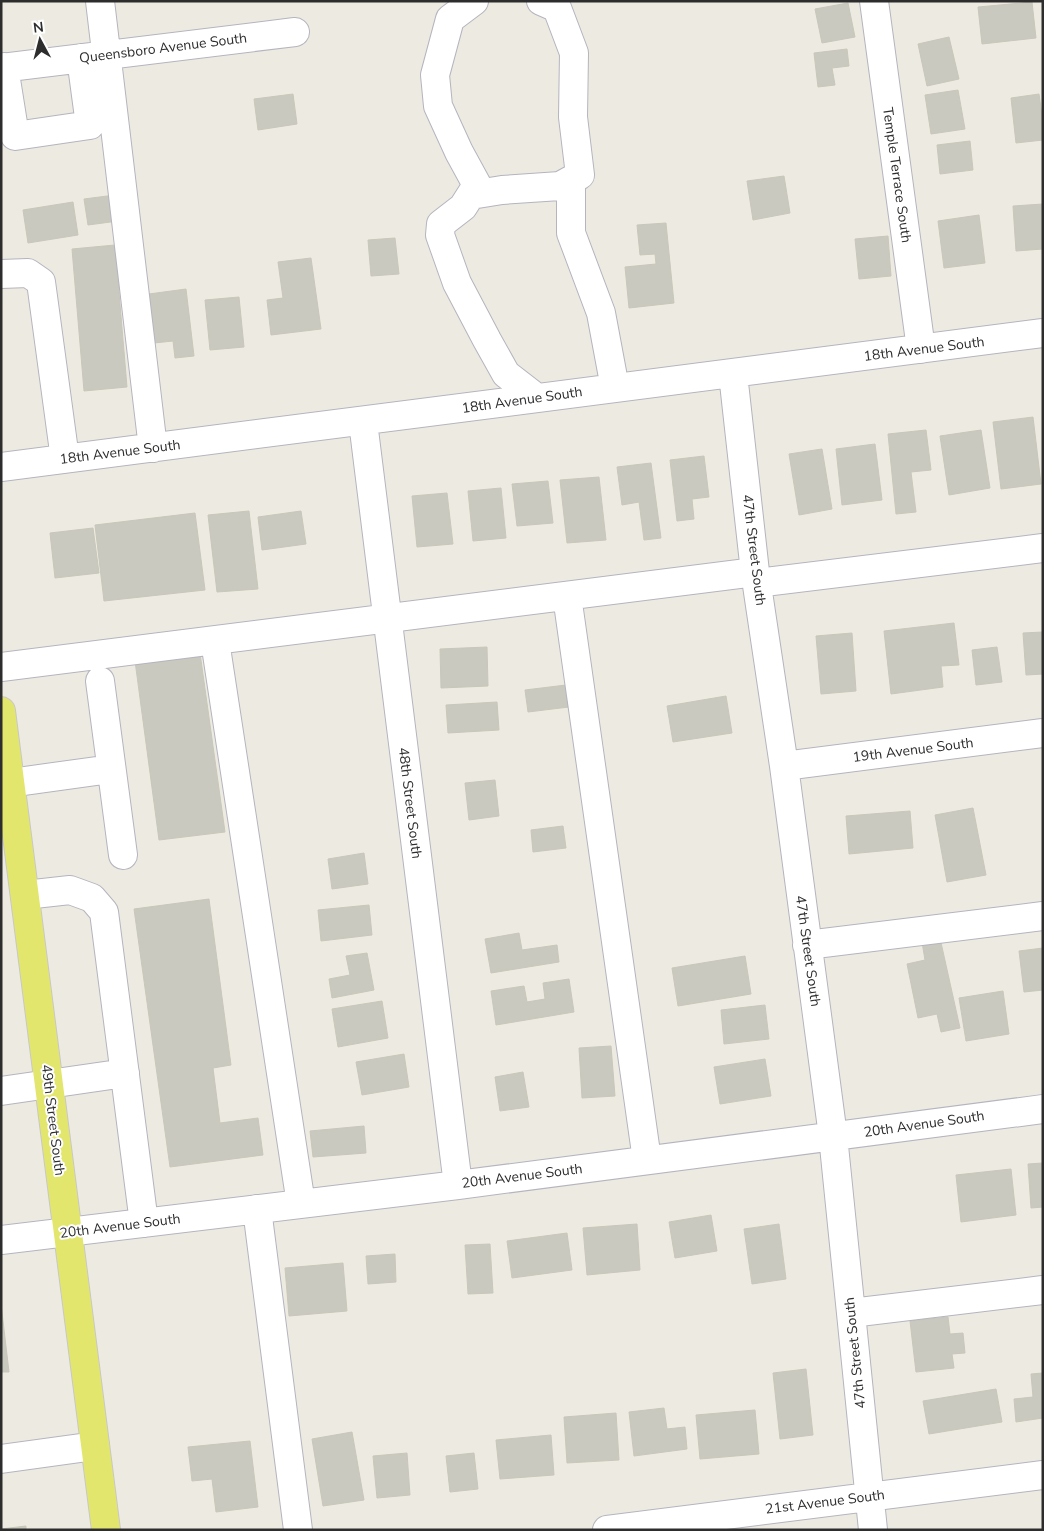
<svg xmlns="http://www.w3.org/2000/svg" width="1044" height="1531" viewBox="0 0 1044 1531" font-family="'Nunito Sans',sans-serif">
<rect width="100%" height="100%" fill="#edebe1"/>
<path fill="#c9c9bf" stroke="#c9c7ba" d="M1032,2L1036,38L982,44L978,7Z
M848,3L855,37L822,43L815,9Z
M949,37L959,79L927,86L918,44Z
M847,49L849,66L832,68L835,85L818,87L814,53Z
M958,90L965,129L931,134L925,95Z
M293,94L297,124L258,130L254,99Z
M1039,94L1043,123V140L1016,143L1011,98Z
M970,141L973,170L940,174L937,145Z
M784,176L790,213L753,220L747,181Z
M115,195L118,221L88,225L84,199Z
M73,202L78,235L28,243L23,210Z
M1043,204V249L1016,251L1013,206Z
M979,215L985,263L944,268L938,221Z
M666,223L674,303L629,308L625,267L656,264L655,254L640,255L637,225Z
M888,236L891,276L859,279L855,239Z
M395,238L399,274L371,276L368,240Z
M115,245L127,387L84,391L72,249Z
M311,258L321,329L271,335L267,300L283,298L278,262Z
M186,289L194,356L175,358L173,341L154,343L149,294Z
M239,297L244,347L210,350L205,300Z
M1033,417L1041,484L1001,489L993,422Z
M926,430L931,470L911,472L916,512L896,514L888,434Z
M981,430L990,488L949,495L940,436Z
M875,444L882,500L842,505L836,449Z
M822,449L832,509L799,515L789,454Z
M704,456L709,497L692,499L694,519L677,521L670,460Z
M651,463L661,538L644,540L639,502L622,505L617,467Z
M599,477L606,540L567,543L560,480Z
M548,481L553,523L517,526L512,484Z
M501,488L506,538L473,541L468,491Z
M447,493L453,544L417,547L412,496Z
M249,511L258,589L217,592L208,515Z
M301,511L306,544L262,550L258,517Z
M195,513L205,590L104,601L95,525Z
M93,528L99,573L55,578L50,533Z
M954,623L959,665L941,666L943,687L891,694L884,631Z
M1043,632V674L1026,675L1023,633Z
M852,633L856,691L821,694L816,636Z
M487,647L488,686L441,688L440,649Z
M997,647L1002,682L976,685L972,650Z
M200,653L225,832L159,840L135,661Z
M566,685L569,707L528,712L525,690Z
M726,696L732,733L673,742L667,706Z
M497,702L499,730L448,733L446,705Z
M495,780L499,816L469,820L465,783Z
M973,808L986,875L947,882L935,815Z
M910,811L913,848L849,854L846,816Z
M563,826L566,848L533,852L531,830Z
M364,853L368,884L332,889L328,859Z
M209,899L231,1065L213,1068L220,1123L258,1118L263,1155L170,1167L134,909Z
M369,905L372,935L321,941L318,910Z
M519,933L522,950L557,945L559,962L491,973L485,939Z
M940,938L960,1028L941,1032L937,1014L918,1018L907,964L925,960L922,942Z
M1043,948V990L1024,992L1019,951Z
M367,953L374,990L332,998L329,979L350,975L346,956Z
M745,956L751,994L678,1006L672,968Z
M569,979L574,1012L496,1025L491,991L524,986L527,1002L545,999L543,983Z
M1003,991L1009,1034L966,1041L959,998Z
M382,1001L388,1038L338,1047L332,1009Z
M765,1005L769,1039L724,1044L721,1010Z
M611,1046L615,1096L582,1098L579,1048Z
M404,1054L409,1087L362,1095L356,1062Z
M765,1059L771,1096L720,1104L714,1067Z
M523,1072L529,1107L500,1111L495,1077Z
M364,1126L366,1153L313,1157L310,1131Z
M1043,1163V1207L1031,1208L1028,1164Z
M1011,1169L1016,1215L961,1222L956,1175Z
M711,1215L717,1251L675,1258L669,1222Z
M637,1224L640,1270L587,1275L583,1228Z
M779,1224L786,1279L752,1284L744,1229Z
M567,1233L572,1270L512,1278L507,1241Z
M490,1244L493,1293L468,1294L465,1245Z
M395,1254L396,1282L368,1284L366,1256Z
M343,1263L347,1311L289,1316L285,1268Z
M1,1304L9,1372H1Z
M948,1317L950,1334L963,1333L965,1353L952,1354L954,1368L916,1372L910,1321Z
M806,1369L813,1435L780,1439L773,1373Z
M1043,1373V1418L1016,1422L1014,1399L1033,1397L1031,1374Z
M996,1389L1002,1422L929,1434L923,1401Z
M664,1408L667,1429L685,1427L687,1449L634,1456L629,1412Z
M755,1410L759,1454L700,1459L696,1415Z
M616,1413L619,1460L567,1463L564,1417Z
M352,1432L364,1500L323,1506L312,1439Z
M551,1435L554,1475L500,1479L496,1440Z
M250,1441L258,1507L216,1512L212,1479L192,1481L188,1447Z
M407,1453L410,1495L377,1498L373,1456Z
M474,1453L478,1489L450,1492L446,1456Z
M26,1526V1530H1V1529Z"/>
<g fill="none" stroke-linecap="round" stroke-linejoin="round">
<defs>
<path id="minor" d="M100,1L153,448
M474,1L450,19L435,75L438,106L459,152L477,185L463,207L441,224L440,235L457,283L487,340L506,374L537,398
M874,1L921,349
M4,67L15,136L90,125L81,58
M1,68L295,32
M571,180V233L601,313L615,388
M471,195L502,190L560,186L580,175L573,117L574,53L557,8L541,1
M1,274L28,273L41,282L65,459
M733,374L755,572L784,766L833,1136L873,1530
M363,422L458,1185
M1,467L1043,333
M757,583L1043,548
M567,596L647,1160
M215,641L301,1204
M1,667L755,572
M100,681L123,855
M784,766L1043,733
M10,783L111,769
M25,895L70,890L92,898L104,912L144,1223
M807,945L1043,916
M1,1091L125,1073
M257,1209L298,1530
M1,1240L458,1185L1043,1109
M851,1313L1043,1290
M1,1459L95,1446
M607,1530L1043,1475"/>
<path id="major" d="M1,711L106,1530"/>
</defs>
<use href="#minor" stroke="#b5b4bf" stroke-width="30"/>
<use href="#major" stroke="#c8c8c8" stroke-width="30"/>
<use href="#minor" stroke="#fff" stroke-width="28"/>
<use href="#major" stroke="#e3e66d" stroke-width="28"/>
</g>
<g text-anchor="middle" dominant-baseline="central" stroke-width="4" stroke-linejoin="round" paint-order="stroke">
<g font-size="14" fill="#2d2d2d" stroke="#fff">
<text transform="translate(163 48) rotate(-7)">Queensboro Avenue South</text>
<text transform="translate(897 175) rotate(82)">Temple Terrace South</text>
<text transform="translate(924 349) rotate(-7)">18th Avenue South</text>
<text transform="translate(522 400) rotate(-8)">18th Avenue South</text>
<text transform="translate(120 452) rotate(-7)">18th Avenue South</text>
<text transform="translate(754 550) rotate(83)">47th Street South</text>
<text transform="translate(913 750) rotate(-7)">19th Avenue South</text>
<text transform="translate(410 803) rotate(83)">48th Street South</text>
<text transform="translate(808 951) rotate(82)">47th Street South</text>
<text transform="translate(53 1120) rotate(83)">49th Street South</text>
<text transform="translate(924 1124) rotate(-8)">20th Avenue South</text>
<text transform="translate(522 1176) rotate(-7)">20th Avenue South</text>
<text transform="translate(120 1226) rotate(-7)">20th Avenue South</text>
<text transform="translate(855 1353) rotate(-96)">47th Street South</text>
<text transform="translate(825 1502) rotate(-7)">21st Avenue South</text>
</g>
</g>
<rect width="1044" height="1531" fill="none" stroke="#2d2d2d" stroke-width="5"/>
<g transform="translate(40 40) rotate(353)" stroke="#ffffff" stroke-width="4" paint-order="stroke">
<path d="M0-4L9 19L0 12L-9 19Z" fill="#2d2d2d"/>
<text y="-8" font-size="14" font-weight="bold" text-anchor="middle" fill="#2d2d2d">N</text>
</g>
</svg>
